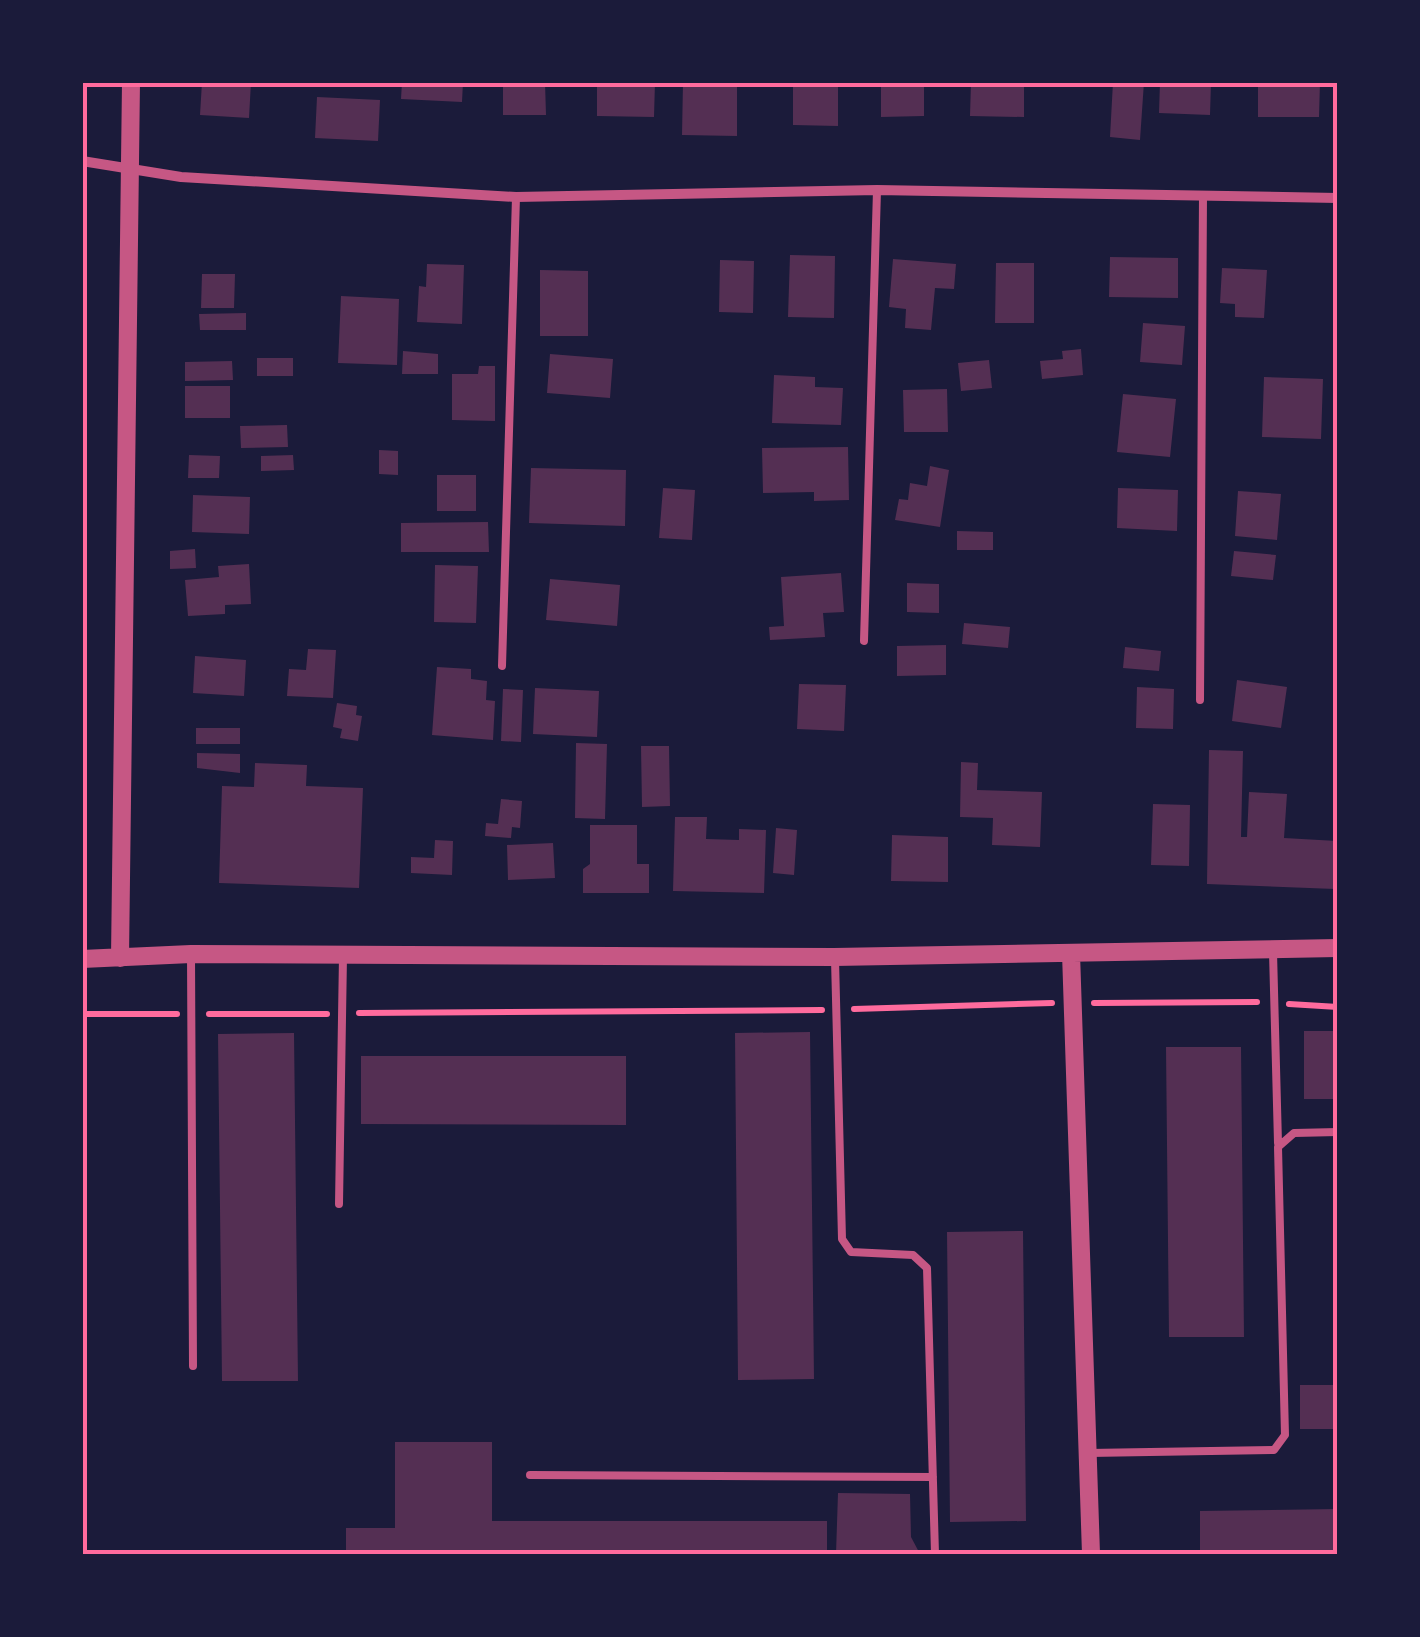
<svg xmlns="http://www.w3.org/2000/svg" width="1420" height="1637" viewBox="0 0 1420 1637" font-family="Overpass,sans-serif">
<rect width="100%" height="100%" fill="#1b1b3a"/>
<path fill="#542f53" d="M202,82H251L249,118L200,115Z
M402,82H463L462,102L401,99Z
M503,82H545L546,115H503Z
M597,82H655L654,117L597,116Z
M683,82H737V136L682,135Z
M793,82H838V126L793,125Z
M881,82H924V116L881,117Z
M971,82H1024V117L970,116Z
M1113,82H1144L1140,140L1110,137Z
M1160,82H1211L1210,115L1159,113Z
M1258,82H1320L1319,117H1258Z
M317,97L380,100L378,141L315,138Z
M790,255L835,256L834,318L788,317Z
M1110,257L1178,258V298L1109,297Z
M893,259L956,264L954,289L935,288L931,330L905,328L906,309L889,307Z
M720,260L754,261L753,313L719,312Z
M996,263H1034V323H995Z
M427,264L464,265L462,324L417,322L419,286L426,287Z
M1222,268L1267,270L1264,318L1235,317V304L1220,303Z
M540,270L588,271V336H540Z
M202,274H235L234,308H201Z
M341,296L399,299L397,365L338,363Z
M246,313V330H200L199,314Z
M1143,323L1185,326L1182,365L1140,362Z
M1081,349L1083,375L1042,379L1040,361L1063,359L1062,351Z
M403,351L438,354V374H402Z
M550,354L613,359L610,398L547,393Z
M257,358H293V376H257Z
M989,360L992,388L961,391L958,363Z
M232,361L233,380L185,381V362Z
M479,366H495V421L452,420V374H478Z
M774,375L815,377V387L843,388L841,425L772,423Z
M1264,377L1323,379L1321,439L1262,437Z
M185,386H230V418H185Z
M947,389L948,432H904L903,390Z
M1123,394L1176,399L1170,457L1117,452Z
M287,425L288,447L241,448L240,426Z
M848,447L849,500L814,501V492L763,493L762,448Z
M379,450L398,451V475L379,474Z
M189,455L220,456L219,478H188Z
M293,455L294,470L261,471V456Z
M930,466L949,470L940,527L895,520L899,499L908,500L910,483L927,486Z
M531,468L626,470L625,526L529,523Z
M437,475H476V511H437Z
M663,488L695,490L692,540L659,538Z
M1118,488L1178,490L1177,531L1117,528Z
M1238,491L1281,494L1277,540L1235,536Z
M193,495L250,497L249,534L192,532Z
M488,522L489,552H401V523Z
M957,531L993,532V550H957Z
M195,549L196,568L170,569V551Z
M1234,551L1276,555L1273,580L1231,576Z
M249,564L251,604L225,605V614L188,616L185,580L219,577L218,566Z
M435,565L478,566L476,623L434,622Z
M841,573L844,612L823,613L825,637L770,640L769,627L784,626L781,577Z
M550,579L620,585L617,626L546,620Z
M907,583L939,584V613L907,612Z
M964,623L1010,627L1008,648L962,644Z
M946,645V675L897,676V646Z
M1125,647L1161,651L1159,671L1123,668Z
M308,649L336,650L333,698L287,696L289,669L306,670Z
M195,656L246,660L244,696L193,693Z
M437,667L471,669V679L487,681L486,700L495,701L493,740L432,735Z
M1237,680L1287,687L1281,728L1232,721Z
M799,684L846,685L844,731L797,729Z
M1137,687L1174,689L1173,729L1136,728Z
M535,688L599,691L597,737L533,734Z
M503,689L523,690L521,742L501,741Z
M337,703L357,706L356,715L362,716L358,741L340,738L342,729L333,727Z
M196,728H240V744H196Z
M576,743L607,744L605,819L575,818Z
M641,746H669L670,806L642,807Z
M1209,750L1243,751L1241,837H1247L1249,792L1287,794L1284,838L1337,841L1335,889L1207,884Z
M197,753L240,754V773L197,768Z
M961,762L978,763L977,790L1042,792L1040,847L992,845L993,818L960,817Z
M255,763L307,765L306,786L363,788L359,888L219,883L222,786L254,787Z
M501,799L522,801L520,828L512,827L511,838L485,836L486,823L498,824Z
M1153,804L1190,805L1189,866L1151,865Z
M675,817H707L706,839L739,840V829L766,830L764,893L673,891Z
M590,825H637V864H649V893H583V869L590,864Z
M776,828L797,830L794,875L773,873Z
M892,835L948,837V882L891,881Z
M435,840L453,841L452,875L411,873V857L434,858Z
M553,843L555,878L508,880L507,845Z
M1304,1031H1338V1099H1304Z
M810,1032L814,1379L738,1380L735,1033Z
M294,1033L298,1381H222L218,1034Z
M1166,1047H1241L1244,1337H1169Z
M361,1056H626V1125L361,1124Z
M1023,1231L1026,1521L950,1522L947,1232Z
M1300,1385H1338V1429H1300Z
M395,1442H492V1521H827V1554H346V1528H395Z
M838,1493L910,1494L911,1537L920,1554H836Z
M1338,1509V1554H1200V1511Z"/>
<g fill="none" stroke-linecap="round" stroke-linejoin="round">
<path stroke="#ff6b9d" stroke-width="6" d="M1094,1003L1257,1002
M1289,1004L1338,1007
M854,1009L1052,1003
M359,1013L822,1010
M82,1014H177
M209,1014H327"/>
<path stroke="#c65784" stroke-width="8" d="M864,641L877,190
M502,666L516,197
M1200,700L1203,195
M1273,952L1278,1143
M191,955L193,1366
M835,959L842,1239L851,1252L913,1255L927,1268L935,1554
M339,1204L343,956
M1089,1453L1274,1450L1285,1435L1278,1147L1294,1133L1338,1132
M530,1475L933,1477"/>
<path stroke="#c65784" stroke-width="10" d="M82,161L181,177L516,197L877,190L1338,198"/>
<path stroke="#c65784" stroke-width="18" d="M1071,953L1091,1554
M120,958L131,82
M82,959L191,954L834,957L1338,948"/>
</g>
<rect width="1420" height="1637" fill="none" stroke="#1b1b3a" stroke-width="170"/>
<rect x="85" y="85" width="1250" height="1467" fill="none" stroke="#ff6b9d" stroke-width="4"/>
</svg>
